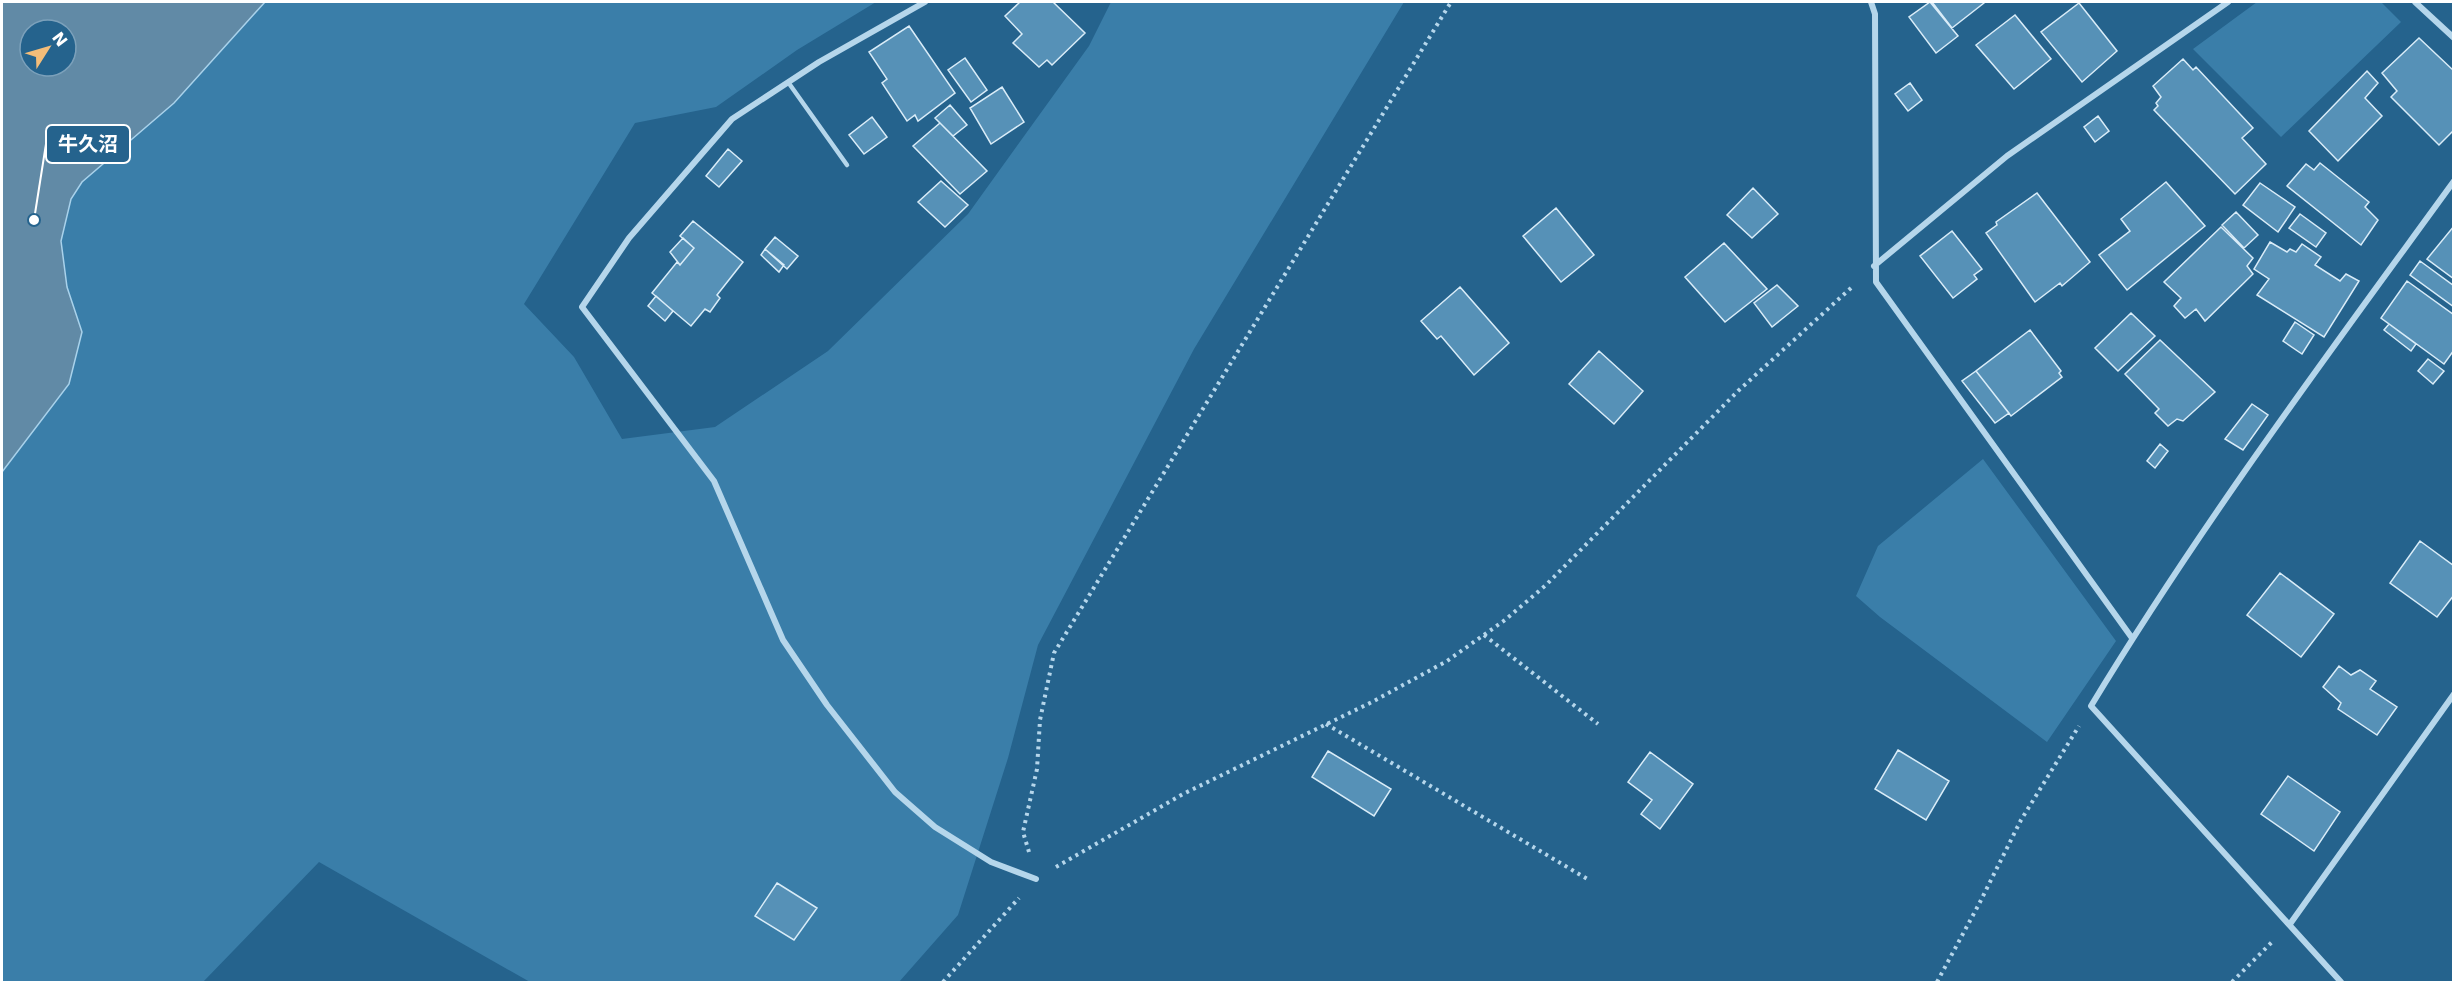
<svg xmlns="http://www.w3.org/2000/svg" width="2455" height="984" viewBox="0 0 2455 984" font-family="'DejaVu Sans','Noto Sans JP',sans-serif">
<rect width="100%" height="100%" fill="#25638d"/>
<path fill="#3a7ea9" d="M265,2H876L797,50L716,107L635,123L524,304L574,357L622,439L715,427L828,351L968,214L1089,46L1111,2H1404L1194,349L1038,645L1008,758L958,915L899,982H530L319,862L203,982H2V472L69,384L82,332L67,287L61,241L71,199L82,182L174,103Z
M2257,2H2381L2401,22L2281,137L2193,49Z
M1983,459L2116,641L2047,742L1880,617L1856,596L1878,546Z"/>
<path fill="#618aa6" stroke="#a9d2eb" stroke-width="1.5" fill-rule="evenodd" d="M2,2H265L174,103L82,182L71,199L61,241L67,287L82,332L69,384L2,472ZM30,30H66V66H30Z"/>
<path fill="#5691b7" stroke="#d9ecf8" stroke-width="1.5" d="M1020,2H1053L1085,33L1052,65L1047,60L1039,67L1013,43L1022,34L1005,16Z
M1930,2L1958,36L1936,53L1909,17Z
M1932,2H1983L1984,3L1952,28Z
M2079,3L2117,51L2082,82L2041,32Z
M2015,15L2051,59L2014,89L1976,45Z
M909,26L955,93L918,121L915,115L907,121L882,83L887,79L869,52Z
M2419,38L2454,71V130L2439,145L2391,97L2397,91L2382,73Z
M965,58L987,90L971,102L948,70Z
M2183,59L2193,70L2196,67L2253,128L2242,138L2266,164L2235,194L2154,110L2158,106L2156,103L2161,97L2153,86Z
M2367,71L2378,83L2365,98L2382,116L2338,161L2309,131Z
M1910,83L1922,100L1908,111L1895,94Z
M1002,87L1024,122L991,144L970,108Z
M950,105L967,125L953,136L935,118Z
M2098,116L2109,131L2095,142L2084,127Z
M872,117L887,137L864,154L849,135Z
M940,123L987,171L960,194L913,146Z
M728,149L742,161L719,187L706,176Z
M2320,163L2369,202L2365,207L2378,220L2361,245L2287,186L2306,164L2314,170Z
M941,181L968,205L945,227L918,202Z
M2166,182L2205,226L2127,290L2099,255L2130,231L2121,219Z
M2260,183L2295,207L2278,232L2243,205Z
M1753,188L1778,214L1752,238L1727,215Z
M2037,193L2090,262L2062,286L2060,283L2035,302L1986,233L1997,225L1996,222Z
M1556,208L1594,255L1561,282L1523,236Z
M2236,212L2258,235L2244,248L2222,225Z
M2300,214L2326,233L2316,247L2289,228Z
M693,221L743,262L717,295L720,298L710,312L705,309L691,326L652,293L677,262L680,265L694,248L680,236Z
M2454,226V279L2427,259Z
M2221,227L2253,258L2247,266L2253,274L2205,321L2196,309L2185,318L2174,306L2181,298L2164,282Z
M1952,231L1982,269L1974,275L1977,279L1953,298L1920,256Z
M775,237L798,256L787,269L765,249Z
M683,238L694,248L680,265L670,252Z
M2270,242L2287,252L2290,249L2296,252L2302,244L2321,257L2315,265L2340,281L2346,274L2359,281L2324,337L2257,295L2269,279L2254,269Z
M1724,243L1767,289L1725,322L1685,277Z
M765,249L784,265L779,272L761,255Z
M2420,261L2454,286V307L2410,275Z
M2407,281L2454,315V350L2444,364L2381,318Z
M1777,285L1798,306L1772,327L1754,303Z
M1460,287L1509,343L1474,375L1441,336L1437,339L1421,321Z
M656,296L673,311L665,321L648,306Z
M2131,313L2155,336L2118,371L2095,348Z
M2295,322L2314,335L2302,354L2283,341Z
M2389,324L2416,344L2411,351L2384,330Z
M2030,330L2061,371L2059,373L2062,377L2011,416L1976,371Z
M2160,340L2215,392L2183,421L2177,419L2168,426L2155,413L2159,409L2125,374Z
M1599,351L1643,391L1614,424L1569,384Z
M2428,359L2444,371L2433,384L2418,371Z
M1976,371L2009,413L1995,423L1962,381Z
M2252,404L2268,415L2243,450L2225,439Z
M2160,444L2168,451L2155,468L2147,461Z
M2420,541L2454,566V595L2437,617L2390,583Z
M2280,573L2334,614L2301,657L2247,615Z
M2339,666L2351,675L2360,670L2376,681L2370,689L2397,707L2377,735L2338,709L2341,703L2323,687Z
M1898,750L1949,781L1926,820L1875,789Z
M1328,751L1391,789L1374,816L1312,777Z
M1650,752L1693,784L1660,829L1641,814L1652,800L1628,782Z
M2288,776L2340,812L2314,851L2261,814Z
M777,883L817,908L794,940L755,916Z"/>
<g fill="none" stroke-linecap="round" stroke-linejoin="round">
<path stroke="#b5d6eb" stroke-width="4" stroke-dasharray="3 4.5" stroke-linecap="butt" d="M1484,635L1598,724
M1326,724L1589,880
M1029,852L1023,832L1037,769L1040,720L1054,653L1451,2
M1056,867L1183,794L1372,702L1447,661L1505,620L1546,585L1738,391L1852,287
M943,982L1019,898
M1937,982L1979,904L2021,820L2079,726
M2232,982L2272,942"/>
<path stroke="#b5d6eb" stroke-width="4.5" d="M788,82L847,165"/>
<path stroke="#b5d6eb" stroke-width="6" d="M925,2L819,62L732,119L629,238L582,307L714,481L783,640L827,705L895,792L935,827L991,862L1036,879
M1871,2L1875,14L1876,282L2132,638
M2415,2L2454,38
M1874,266L2007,156L2228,2
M2290,924L2454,694
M2341,982L2091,706C2201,524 2329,353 2454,181"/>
</g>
<path fill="none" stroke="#fff" stroke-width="2" d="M34 220L46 144"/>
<circle fill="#fff" stroke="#25638d" stroke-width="2" cx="34" cy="220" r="6"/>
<rect fill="#25638d" stroke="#fff" stroke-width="2" x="46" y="125" width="84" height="38" rx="6"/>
<g font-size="20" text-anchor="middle" font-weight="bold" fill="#fff">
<text x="88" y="151">牛久沼</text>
</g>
<rect width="2455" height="984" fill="none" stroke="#ffffff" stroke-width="6"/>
<g transform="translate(48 48) rotate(53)"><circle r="28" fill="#25638d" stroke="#7ca1bb" stroke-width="1.5"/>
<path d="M0-4.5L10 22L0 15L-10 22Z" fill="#f4bd79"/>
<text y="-9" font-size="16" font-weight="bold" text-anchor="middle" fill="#ffffff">N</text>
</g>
</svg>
